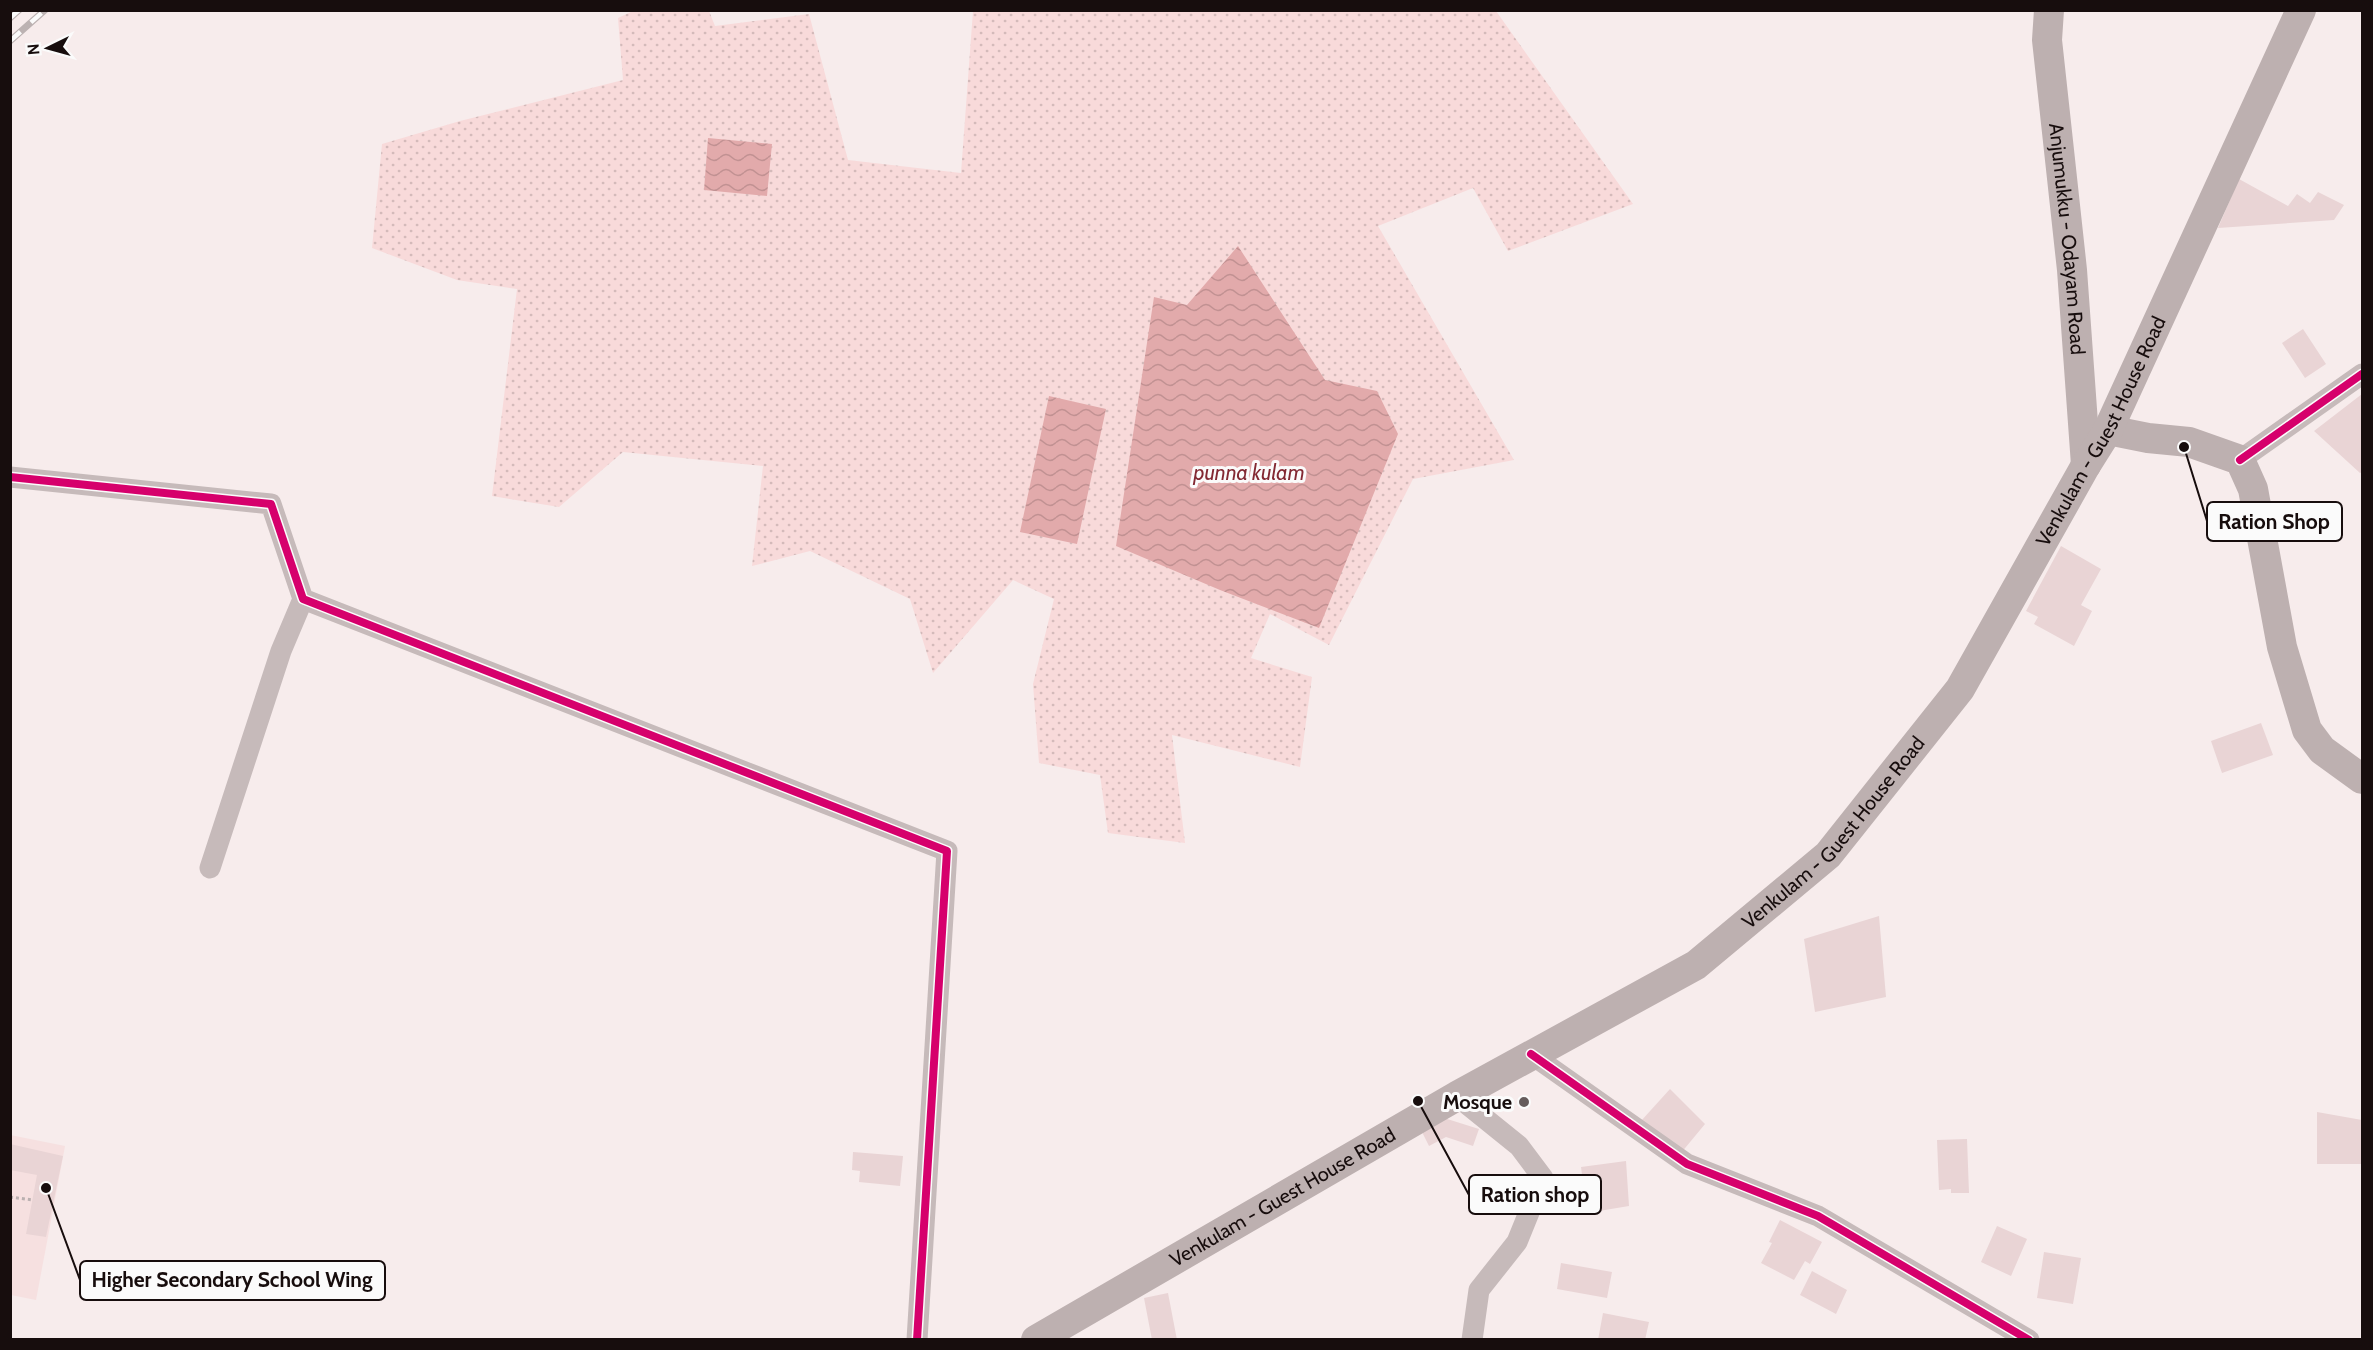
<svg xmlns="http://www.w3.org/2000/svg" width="2373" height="1350" viewBox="0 0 2373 1350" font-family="Cabin,sans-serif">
<defs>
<pattern id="grass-dots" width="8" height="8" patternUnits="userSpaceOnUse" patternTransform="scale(1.5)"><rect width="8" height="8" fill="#f8dada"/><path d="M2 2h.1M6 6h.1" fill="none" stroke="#d4baba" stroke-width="1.8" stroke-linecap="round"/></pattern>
<pattern id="water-waves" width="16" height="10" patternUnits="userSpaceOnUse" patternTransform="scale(1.5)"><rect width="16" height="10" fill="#e2aaab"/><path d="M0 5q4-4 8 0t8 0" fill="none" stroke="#c19192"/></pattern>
</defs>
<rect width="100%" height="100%" fill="#f7ecec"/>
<path fill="#f6e0e0" d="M10,1135L65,1146L36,1300L11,1295Z"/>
<path fill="url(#grass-dots)" d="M635,10L709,11L715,26L809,14L848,160L961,173L973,11H1496L1633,204L1508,251L1473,188L1378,226L1514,460L1413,479L1329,645L1270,614L1251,658L1312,677L1300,767L1172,735L1185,843L1108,833L1100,775L1039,763L1033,684L1054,599L1013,580L933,673L910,599L810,551L752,566L763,466L623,452L559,507L492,496L517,289L457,280L372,248L382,144L460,121L623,80L618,18Z"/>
<path fill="url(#water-waves)" d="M708,138L772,144L767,196L704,190Z
M1238,246L1325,380L1377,391L1398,434L1319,628L1220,590L1116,546L1154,297L1187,305Z
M1049,396L1106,409L1077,544L1020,532Z"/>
<path fill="#e9d4d5" d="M2239,179L2288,206L2297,194L2310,203L2318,192L2344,205L2334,220L2218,228Z
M2303,329L2326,364L2305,378L2282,343Z
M2362,394V472L2360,473L2314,431Z
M2061,546L2101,569L2081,605L2092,611L2074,646L2034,624L2038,617L2026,611Z
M2261,723L2273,755L2222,773L2211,741Z
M1879,916L1886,997L1815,1012L1804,939Z
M1670,1089L1705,1124L1681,1153L1641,1121Z
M2317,1112L2362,1120V1164H2317Z
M1444,1118L1479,1129L1473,1146L1446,1137L1429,1146L1421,1130Z
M1967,1139L1969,1193H1951V1189L1939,1190L1937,1140Z
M10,1144L63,1156L46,1237L26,1234L37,1175L10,1170Z
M853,1152L903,1156L900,1186L859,1182L860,1171L852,1170Z
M1626,1161L1629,1206L1587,1213L1581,1167Z
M1780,1220L1822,1242L1810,1264L1805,1261L1794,1280L1761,1263L1772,1243L1769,1242Z
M1997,1226L2027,1239L2011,1276L1981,1262Z
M2044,1252L2081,1258L2073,1304L2037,1298Z
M1561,1263L1612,1272L1607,1298L1557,1289Z
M1812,1271L1847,1290L1836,1314L1800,1295Z
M1168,1293L1177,1340H1152L1144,1298Z
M1603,1313L1649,1322L1645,1340H1598Z"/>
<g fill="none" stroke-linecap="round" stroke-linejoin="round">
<path stroke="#bab0b0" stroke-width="3" stroke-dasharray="3 3" stroke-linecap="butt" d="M10,1197L33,1200"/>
<path stroke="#c6baba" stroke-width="21" d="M2240,460L2362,374
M10,477L271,504L303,599L947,851L917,1340
M210,868L281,651L303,599
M1531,1054L1687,1164L1818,1216L2029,1340
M1457,1096L1519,1146L1543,1178L1517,1242L1479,1290L1472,1340"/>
<g stroke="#bdb0b0" stroke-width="30">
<path id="s1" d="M2049,10L2047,40L2072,270L2086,465"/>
<path d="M2108,430L2148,438L2189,442L2240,460L2253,489L2282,647L2307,730L2322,750L2362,779"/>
<path id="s2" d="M1036,1340L1457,1096L1696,965L1828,855L1960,689L2086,465L2108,430L2301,10"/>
</g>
<defs>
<path id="rail" d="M10,18L19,10
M10,41L45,10"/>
</defs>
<use href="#rail" stroke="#bcb2b2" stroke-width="7"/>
<use href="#rail" stroke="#fbfbfb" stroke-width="4.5" stroke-dasharray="14" stroke-linecap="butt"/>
<defs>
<path id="cycleway" d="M2240,460L2362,374
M10,477L271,504L303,599L947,851L917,1340
M1531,1054L1687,1164L1818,1216L2029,1340"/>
</defs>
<use href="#cycleway" stroke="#fbfbfb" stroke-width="11"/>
<use href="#cycleway" stroke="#d6006c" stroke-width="8"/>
</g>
<circle fill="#655b5b" stroke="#fbfbfb" stroke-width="2" cx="1524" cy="1102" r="6"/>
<g text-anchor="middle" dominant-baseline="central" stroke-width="6" stroke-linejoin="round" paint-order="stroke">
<g font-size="20" fill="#170d0d" stroke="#fbfbfb">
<text stroke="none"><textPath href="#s1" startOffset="230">Anjumukku - Odayam Road</textPath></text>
<text stroke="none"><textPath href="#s2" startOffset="1437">Venkulam - Guest House Road</textPath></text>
<text stroke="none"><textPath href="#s2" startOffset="951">Venkulam - Guest House Road</textPath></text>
<text stroke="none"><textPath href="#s2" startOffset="285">Venkulam - Guest House Road</textPath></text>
</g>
<g font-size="20" font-weight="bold" fill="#170d0d" stroke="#fbfbfb" text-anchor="end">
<text x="1512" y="1102">Mosque</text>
</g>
<g font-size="21" font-style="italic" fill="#832933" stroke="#fbfbfb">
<text x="1249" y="472">punna kulam</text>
</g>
</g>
<path fill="none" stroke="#170d0d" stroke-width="2" d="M2184 447L2207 521M1418 1101L1469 1195M46 1188L80 1280"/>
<g fill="#170d0d" stroke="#fbfbfb" stroke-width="2">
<circle cx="2184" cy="447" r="6"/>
<circle cx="1418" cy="1101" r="6"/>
<circle cx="46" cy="1188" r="6"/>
</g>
<g fill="#fbfbfb" stroke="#170d0d" stroke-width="2">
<rect x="2207" y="502" width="135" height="39" rx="6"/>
<rect x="1469" y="1175" width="132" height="39" rx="6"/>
<rect x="80" y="1261" width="305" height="39" rx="6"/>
</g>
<g font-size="21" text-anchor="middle" font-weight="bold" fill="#170d0d">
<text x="2274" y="529">Ration Shop</text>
<text x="1535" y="1202">Ration shop</text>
<text x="232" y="1287">Higher Secondary School Wing</text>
</g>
<rect width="2373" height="1350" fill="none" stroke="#170d0d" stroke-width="24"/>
<g transform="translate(48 48) rotate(265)" stroke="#fbfbfb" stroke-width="4.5" paint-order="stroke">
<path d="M0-4.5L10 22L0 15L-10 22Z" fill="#170d0d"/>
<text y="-9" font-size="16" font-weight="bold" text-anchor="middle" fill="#170d0d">N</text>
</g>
</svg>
